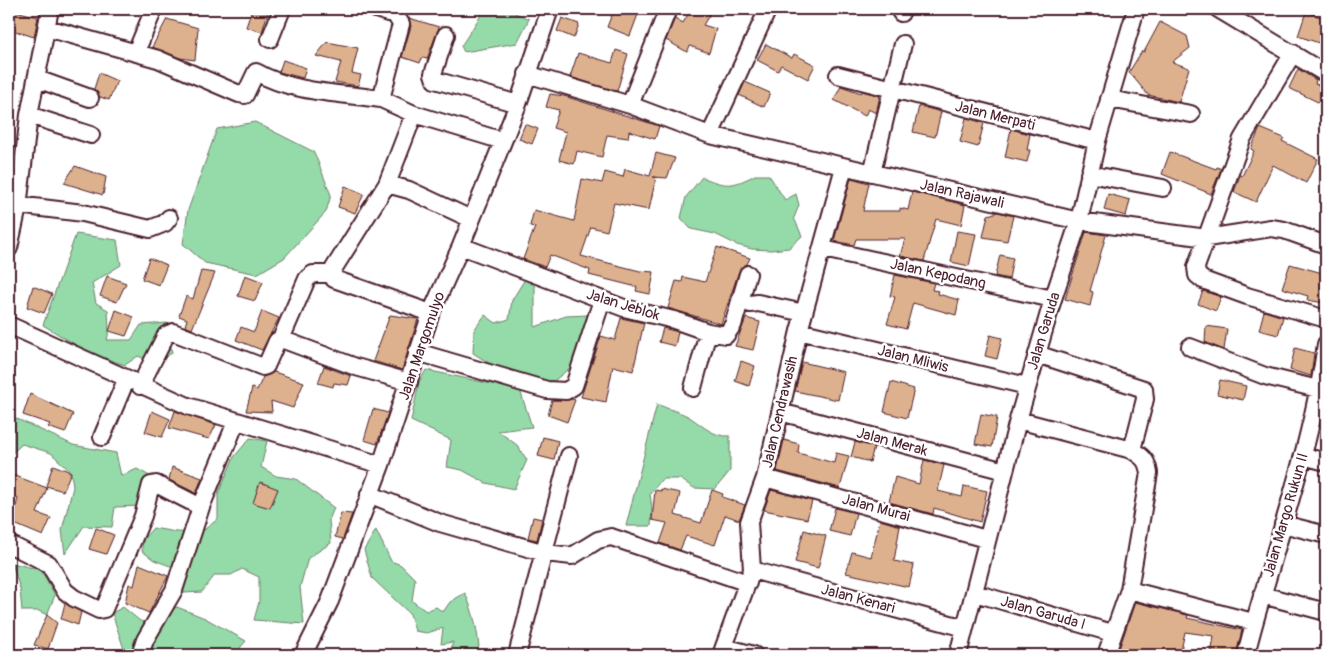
<svg xmlns="http://www.w3.org/2000/svg" width="1335" height="664" viewBox="0 0 1335 664" font-family="Pangolin,sans-serif">
<rect width="100%" height="100%" fill="#fff"/>
<filter id="ink" filterUnits="userSpaceOnUse"><feTurbulence type="fractalNoise" baseFrequency=".02" numOctaves="2"/><feDisplacementMap in="SourceGraphic" scale="10" xChannelSelector="R" yChannelSelector="G"/><feConvolveMatrix kernelMatrix="1 2 1 2 8 2 1 2 1" color-interpolation-filters="sRGB"/></filter>
<g filter="url(#ink)">
<path fill="#94dba9" stroke="#6f7d6a" d="M485,9H506L529,19L517,43L464,52L461,46Z
M255,122L314,152L331,195L326,212L284,258L257,274L205,263L183,244L188,210L217,129Z
M755,175H769L785,200L796,194L799,205L794,218L802,236L789,248L771,250L752,249L737,245L715,234L691,229L681,218L686,197L702,177C726,187 732,187 755,175Z
M76,234L117,240L121,265L92,283L96,303L108,310L109,331L107,340H131L141,325L167,323L172,353L155,363L138,356L125,365L91,354L43,325Z
M525,279L535,286V327L566,316L588,315L572,366L554,381L511,377L473,353L474,330L485,315L496,323L509,319L512,300Z
M426,370L520,390L532,427L498,431L517,445L527,460L514,489L486,483L462,470L447,467L451,440L411,421L419,382Z
M657,404C667,409 682,412 691,418C704,427 714,437 730,436V471L715,489L694,488L680,479H662L650,494L652,508L651,526H626Z
M9,407L13,417L73,445L116,453L121,476L137,469L155,479L141,506L115,507L112,527L84,526L65,554L62,530L73,487L71,472L51,453L22,444L9,456Z
M250,438L267,441L261,467L276,476L296,479L334,508L329,520L331,543L308,558L300,587L304,624L254,620L259,602V577L242,569L231,575H215L202,592L184,593L181,570L154,560L142,551L143,539L153,528L176,532L200,533L218,519V494L234,457Z
M376,530L391,561L401,565L415,579L412,601L426,611L436,607L443,612L450,602L465,593C473,610 477,628 479,647L471,655H449L453,642L441,644L443,628L427,633L415,631L410,614L372,578L364,550Z
M12,563L41,570L55,595L47,615L39,611H22L20,589Z
M123,607L140,621L158,626L164,612L177,607L205,618L246,641L234,655H126L112,613Z"/>
<path fill="#ddb18e" stroke="#4a1f2b" d="M9,9L38,17L34,37L9,29Z
M252,9H269L262,32L246,27Z
M614,9H640L630,36L607,27Z
M691,9H713L703,25L716,29L709,53L690,46L687,52L666,40L675,18L683,23Z
M1306,12L1326,19V30L1322,44L1298,36Z
M409,18L439,27L427,59L422,58L420,63L402,57L411,26Z
M562,18L579,24L574,38L557,31Z
M167,19L198,28L195,60L180,58L152,47Z
M1160,22L1187,36L1190,48L1172,62L1189,68L1179,102L1148,95L1129,72L1142,51L1144,52Z
M327,42L358,48L352,73L361,75L358,86L335,82L341,62L316,56Z
M766,44L792,58L794,54L815,65L808,79L781,65L778,71L757,60Z
M616,50L628,54L617,91L570,77L578,53L612,63Z
M283,60L306,68L303,78L279,72Z
M1298,69L1316,80L1315,84L1326,87V106L1289,88Z
M99,73L117,81L109,100L100,97L94,89Z
M745,82L770,93L764,107L739,95Z
M841,86L861,93L862,91L880,96L876,113L868,109L865,116L834,100Z
M550,94L564,96L659,126L655,139L629,131L628,138L607,135L602,157L577,151L574,164L559,160L566,132L553,128L559,110L546,107Z
M919,106L941,112L935,137L913,132Z
M966,118L984,123L978,147L960,142Z
M525,124L538,129L532,144L519,139Z
M1260,128L1284,138L1282,141L1318,159L1306,183L1273,165L1256,202L1234,192L1240,175L1242,176L1254,151L1251,149Z
M1011,129L1030,134L1027,150H1030L1027,162L1005,157Z
M1170,152L1216,169L1217,167L1221,169L1211,194L1162,174Z
M656,153L675,158L667,178L653,177H656L649,210L614,203L607,231L591,227L581,256L640,271L654,272L650,294L636,291L637,287L589,275L590,270L550,255L545,267L523,259L535,227L530,226L534,210L574,221L582,179L602,183L605,172L623,177L625,169L650,176Z
M75,166L106,177L103,195L64,183Z
M9,167L13,168L10,188H9Z
M851,178L869,183L863,211H900V208L908,210L912,192L965,205L961,225L936,219L924,261L900,256L905,239H856L854,245L834,241Z
M345,186L364,194L355,213L338,207Z
M1108,194L1130,200L1126,216L1104,210Z
M998,212L1013,216L1007,241L983,237L988,215Z
M957,231L976,234L969,266L951,262Z
M1086,232L1106,235L1090,291L1093,292L1090,306L1065,299Z
M717,247L750,258L747,264L739,271L721,324L668,308L676,281L682,282L683,277L705,282Z
M1000,255L1013,258L1009,279L995,276Z
M149,258L167,265L159,285L142,279Z
M1290,264L1326,274L1324,303L1307,300L1308,296L1282,288Z
M201,271L215,273L192,329L185,326L187,319L179,316L186,296L193,299Z
M245,275L263,282L255,301L238,296Z
M895,275L934,283L932,290L939,291L938,294L959,300L956,315L913,303L906,329L887,324L895,297L890,296Z
M107,276L126,283L117,302L100,296Z
M33,286L52,294L44,313L27,307Z
M1203,291L1221,297L1216,311L1198,304Z
M116,310L134,317L126,336L109,331Z
M262,311L279,318L262,350L236,340L241,327L254,332Z
M1264,311L1283,317L1278,335L1259,330Z
M390,315L418,319L402,370L373,361Z
M621,318L644,323L633,371L613,366L606,402L581,397L601,336L615,340Z
M746,318L760,322L753,350L735,346Z
M1206,326L1227,329L1224,350L1205,342Z
M663,328L678,332L675,346L659,342Z
M990,335L1002,338L997,359L985,356Z
M1295,348L1314,353L1311,376L1290,370Z
M741,361L755,366L749,386L735,381Z
M802,362L844,372L838,400L795,391Z
M324,366L351,376L348,385L334,383L333,387L318,383Z
M274,372L304,382L293,408L271,401L272,412L246,411L252,388L257,390L263,377Z
M1220,380L1246,386L1243,400L1217,394Z
M891,382L914,389L907,418L884,412Z
M30,394L73,414L65,433L48,427L50,424L23,415Z
M572,399L575,400L567,422L548,415L552,400Z
M373,409L388,413L377,444L364,440Z
M152,411L170,419L162,437L145,432Z
M175,411L216,425L209,439L169,428Z
M981,414L997,417L992,447L975,444Z
M543,437L558,441L554,460L538,456Z
M784,440L799,444L798,453L834,463L836,453L849,456L840,488L777,471Z
M855,442L874,447L870,462L851,457Z
M924,460L944,465L938,491L962,497L964,486L987,491L980,522L934,508L933,514L889,502L895,477L919,484Z
M53,465L71,472L63,491L46,486Z
M172,467L202,478L196,493L169,480Z
M13,475L47,488L37,513L51,518L43,536L12,523L18,498L9,494Z
M260,482L278,489L270,508L253,503Z
M661,489L680,493L675,515L701,523L712,490L723,494L722,497L745,505L739,520L725,515L715,545L686,536L680,550L660,543L667,523L652,520L655,490L661,491Z
M771,490L812,501L807,519L764,510Z
M835,508L856,513L850,536L829,531Z
M341,513L352,514L343,539L335,537Z
M533,517L542,519L537,540L528,538Z
M880,520L900,526L894,561L914,565L909,587L846,573L852,552L871,557Z
M96,528L114,535L106,554L89,549Z
M804,530L826,536L818,568L795,562Z
M139,564L168,576L149,613L125,603L129,584L134,586Z
M1135,602L1188,615L1187,618L1242,630L1236,655H1211L1214,636L1185,632L1180,655H1117Z
M65,603L81,612L78,625L61,619Z
M47,615L57,623L48,649L34,645Z"/>
<g fill="none" stroke-linecap="round" stroke-linejoin="round">
<defs>
<path id="minor" d="M376,9L388,13L395,9
M899,9L901,13
M1218,9L1326,74
M393,11L401,24L381,99L414,114L503,141
M47,28L158,59L239,94L245,95L256,72C293,93 339,93 381,99
M446,35L433,74L435,80L518,104
M270,39L282,9
M136,52L154,9
M1293,53L1242,139L1196,267L1197,275L1203,280L1247,296L1326,319
M527,74L630,105L710,135L1079,221L1207,238L1271,228L1284,230L1326,245
M838,75L1097,141
M37,79L90,98
M1109,99L1191,114
M630,105L668,9
M29,115L91,135
M710,135L768,9
M872,173L903,44
M1089,174L1163,188
M387,184L414,114
M9,204L83,213L150,229L165,223L169,218
M461,246L624,308L674,320L708,332L726,335L733,325L748,274
M9,248L18,207L29,115L50,9
M823,249L1053,299
M750,304L758,303L804,313
M431,313L334,279L332,274L334,268L387,184L409,190L471,219
M9,325L188,406L381,465
M799,331L1027,386
M281,339L307,279L313,274H332
M1190,347L1265,376L1326,391
M417,352L547,390L566,391L574,386L602,300
M1037,354L1144,389L1145,399L1132,450
M140,386L166,335L173,332L263,367L266,366L277,341L281,339L356,367L409,382
M693,388L708,332
M780,412L1005,471
M1018,420L1132,450C1143,457 1147,460 1149,473L1129,590
M102,437L126,380
M1303,456L1326,462
M765,478L986,539
M369,494L440,523L545,553L572,556L598,540L611,537L748,583
M1283,524L1326,535
M9,544L49,564L65,591L74,598L99,610L104,609L143,516L151,485L156,484L201,507
M752,570L965,628
M975,593L1112,633
M1262,595L1326,612
M724,647L754,655
M140,655L145,640L174,590L201,507L236,422
M303,655L330,601L381,465L431,313L461,246L518,104L550,9
M517,655L569,456
M721,655L752,570L749,522L765,478L799,331L844,167
M958,655L1018,420L1053,299L1079,221L1097,141L1136,9
M1106,655L1129,590L1253,622
M1246,655C1253,624 1263,594 1272,563C1293,491 1316,419 1326,344"/>
</defs>
<use href="#minor" stroke="#4a1f2b" stroke-width="20"/>
<use href="#minor" stroke="#fff" stroke-width="16"/>
</g>
</g>
<g text-anchor="middle" dominant-baseline="central" stroke-width="5" stroke-linejoin="round" paint-order="stroke">
<g font-size="15" fill="#4a1f2b" stroke="#fff">
<text transform="translate(995 116) rotate(14)">Jalan Merpati</text>
<text transform="translate(962 194) rotate(13)">Jalan Rajawali</text>
<text transform="translate(938 274) rotate(12)">Jalan Kepodang</text>
<text transform="translate(623 305) rotate(17)">Jalan Jeblok</text>
<text transform="translate(1044 331) rotate(-73)">Jalan Garuda</text>
<text transform="translate(422 346) rotate(-71)">Jalan Margomulyo</text>
<text transform="translate(913 359) rotate(14)">Jalan Mliwis</text>
<text transform="translate(780 412) rotate(-77)">Jalan Cendrawasih</text>
<text transform="translate(892 442) rotate(15)">Jalan Merak</text>
<text transform="translate(876 508) rotate(15)">Jalan Murai</text>
<text transform="translate(1286 515) rotate(-74)">Jalan Margo Rukun II</text>
<text transform="translate(858 599) rotate(15)">Jalan Kenari</text>
<text transform="translate(1043 613) rotate(16)">Jalan Garuda I</text>
</g>
</g>
<rect width="1335" height="664" fill="none" stroke="#fff" stroke-width="30"/>
<rect x="15" y="15" width="1305" height="634" fill="none" stroke="#4a1f2b" stroke-width="2" filter="url(#ink)"/>
</svg>
